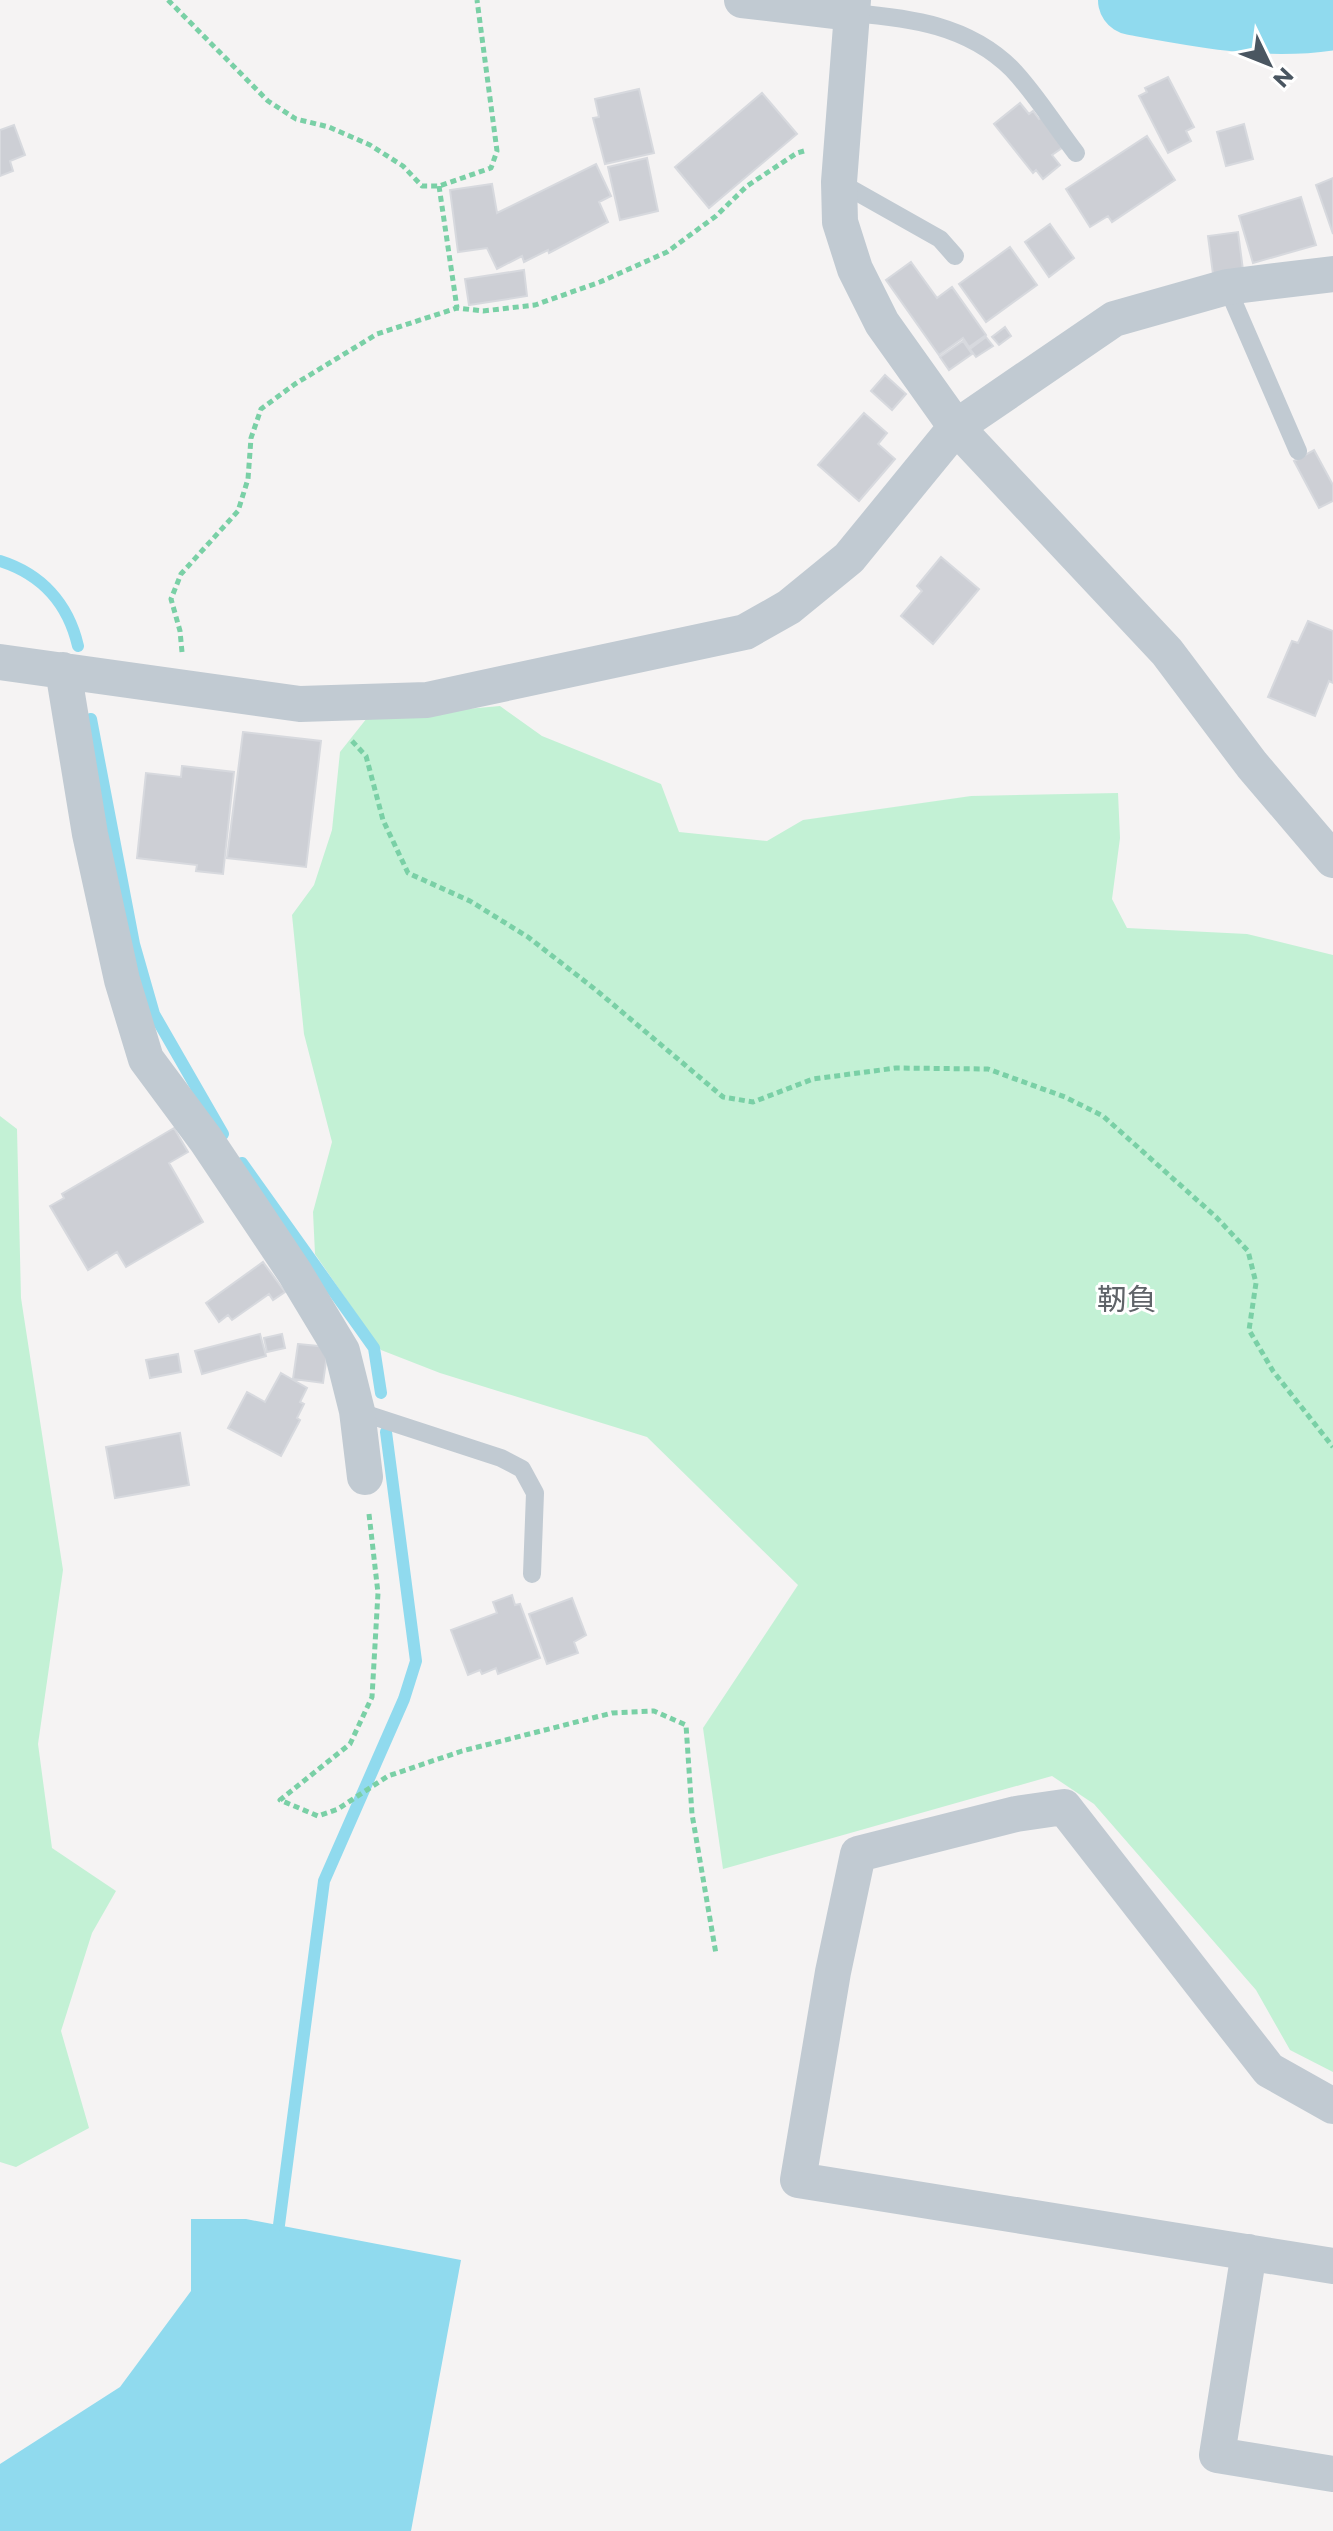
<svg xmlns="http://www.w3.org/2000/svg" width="1333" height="2531" viewBox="0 0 1333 2531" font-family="Montserrat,'Noto Sans JP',sans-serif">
<rect width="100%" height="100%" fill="#f5f3f3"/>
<path fill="#c3f1d5" d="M500,706L542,736L661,784L679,832L767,841L803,820L971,796L1118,793L1120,838L1112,899L1127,928L1247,934L1333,955V2072L1290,2050L1256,1990L1094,1804L1052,1776L723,1869L703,1728L798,1585L647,1437L440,1373L381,1350L315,1254L313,1212L332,1142L304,1034L292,915L314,885L332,830L340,752L367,718Z
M0,1116L17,1129L21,1298L63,1570L38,1744L52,1848L116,1891L92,1933L61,2031L89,2128L16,2167L0,2162Z"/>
<path fill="#90daee" d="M191,2219H246L461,2260L411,2531H0V2464L120,2387L191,2291Z"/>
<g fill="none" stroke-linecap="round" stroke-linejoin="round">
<path stroke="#90daee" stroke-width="12" d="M0,561C41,574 68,603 78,646
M91,719L134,944L154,1014L223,1134
M242,1163L374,1348L381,1393
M279,2225L324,1881L404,1699L416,1661L386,1432"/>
<path stroke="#90daee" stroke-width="70" d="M1133,0C1199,12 1266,26 1333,15"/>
</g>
<path fill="#cdcfd5" stroke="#d7d9de" stroke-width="2" d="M1168,77L1194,127L1186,131L1191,141L1168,153L1139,96L1147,92L1145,88Z
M639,89L654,153L605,164L593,118L599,117L595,99Z
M762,93L797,134L709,208L675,167Z
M1020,103L1029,114L1033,111L1039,119L1043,117L1062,148L1052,155L1060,165L1043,179L1036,170L1033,173L994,124Z
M1244,124L1253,159L1226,166L1217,132Z
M14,125L25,155L10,161L13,171L0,176V130Z
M1147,136L1175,180L1112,222L1108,216L1090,227L1066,189Z
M647,158L658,211L620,220L608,167Z
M596,164L611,196L599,202L608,222L549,253L548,250L524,262L522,256L497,269L487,248L458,252L450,190L492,184L497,213Z
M1333,178V234L1316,185Z
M1301,197L1316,245L1253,263L1239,216Z
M1050,224L1074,258L1049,277L1025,242Z
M1238,232L1243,270L1213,274L1208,236Z
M1010,247L1037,285L986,322L959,284Z
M911,262L937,298L952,287L986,335L969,347L963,338L939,355L886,280Z
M524,270L527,296L469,305L465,279Z
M1005,327L1011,336L999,345L992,337Z
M986,337L993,346L976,357L970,349Z
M963,341L972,354L949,370L940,357Z
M885,375L906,394L892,410L871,391Z
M864,413L887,433L878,444L895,459L859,501L818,465Z
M1314,450L1333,485V501L1319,508L1294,461Z
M941,557L979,589L933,644L901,616L922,591L917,586Z
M1308,621L1333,631V683L1329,681L1315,716L1268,697L1292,641L1298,643Z
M243,732L321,741L306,867L227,858Z
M182,766L234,772L223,874L196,871L197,865L137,858L146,773L181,777Z
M174,1128L188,1152L169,1163L203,1222L126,1267L117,1252L88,1270L50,1206L64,1198L62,1194Z
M263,1262L285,1292L273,1300L269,1294L232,1320L228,1315L219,1322L206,1303Z
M260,1334L266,1356L202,1374L195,1351Z
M282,1334L285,1348L267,1352L264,1338Z
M298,1344L328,1347L323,1383L293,1379Z
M178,1354L181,1372L150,1378L146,1360Z
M281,1373L307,1388L300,1402L304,1404L297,1418L300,1420L281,1456L228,1428L247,1392L265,1402Z
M180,1433L189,1485L115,1498L106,1447Z
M512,1595L515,1605L520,1604L540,1658L498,1674L496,1668L482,1674L480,1670L468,1675L451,1630L497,1613L493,1602Z
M572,1598L586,1635L574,1642L578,1653L547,1664L529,1614Z"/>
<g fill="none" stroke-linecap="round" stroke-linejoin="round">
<path stroke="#7ad0a6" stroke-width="5" stroke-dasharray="6 4" stroke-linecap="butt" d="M168,0L268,101L296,119L329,127L370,145L403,166L422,186H439L491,168L497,151L477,0
M439,186L457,308
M182,652L180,631L171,599L181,574L238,511L248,479L251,438L261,409L295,384L377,334L457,308L483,311L535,305L600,282L667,252L716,216L747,186L797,153L804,151
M352,741L366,756L383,820L408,873L470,901L528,937L596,990L723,1097L753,1102L813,1079L896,1068L988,1069L1065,1097L1103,1116L1216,1217L1248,1251L1256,1283L1249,1330L1273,1371L1333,1447
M369,1514L378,1593L372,1697L350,1744L280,1800L318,1816L338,1809L388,1776L462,1751L612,1713L654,1711L686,1725L692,1814L716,1954"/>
<path stroke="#c1cad2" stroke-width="18" d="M852,13C910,18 968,25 1012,69C1036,94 1055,126 1076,153
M839,182L940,239L955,256
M1227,287L1298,451
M357,1411L501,1458L522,1469L535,1493L532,1574"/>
<path stroke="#c1cad2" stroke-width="36" d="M742,0L852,13
M853,0L839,182L840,222L855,269L882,323L956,427L1167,652L1252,765L1333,860
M0,662L300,704L427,700L745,632L789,607L849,558L956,427L1114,319L1227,287L1333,274
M63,670L90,834L122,980L146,1059L206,1140L295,1273L342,1351L357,1411L365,1477
M1333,2106L1269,2070L1064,1807L1016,1814L858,1854L833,1972L798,2180L1333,2266
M1249,2252L1217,2455L1333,2474"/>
</g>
<g text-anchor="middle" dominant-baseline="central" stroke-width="6" stroke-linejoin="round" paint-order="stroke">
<g font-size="30" fill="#5f6368" stroke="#fff">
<text x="1127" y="1299">靭負</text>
</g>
</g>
<g transform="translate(1269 64) rotate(133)" stroke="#ffffff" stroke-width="6" paint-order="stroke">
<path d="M0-6L14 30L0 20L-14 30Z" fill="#4a5661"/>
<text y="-12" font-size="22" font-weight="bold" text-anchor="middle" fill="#4a5661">N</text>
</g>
</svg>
